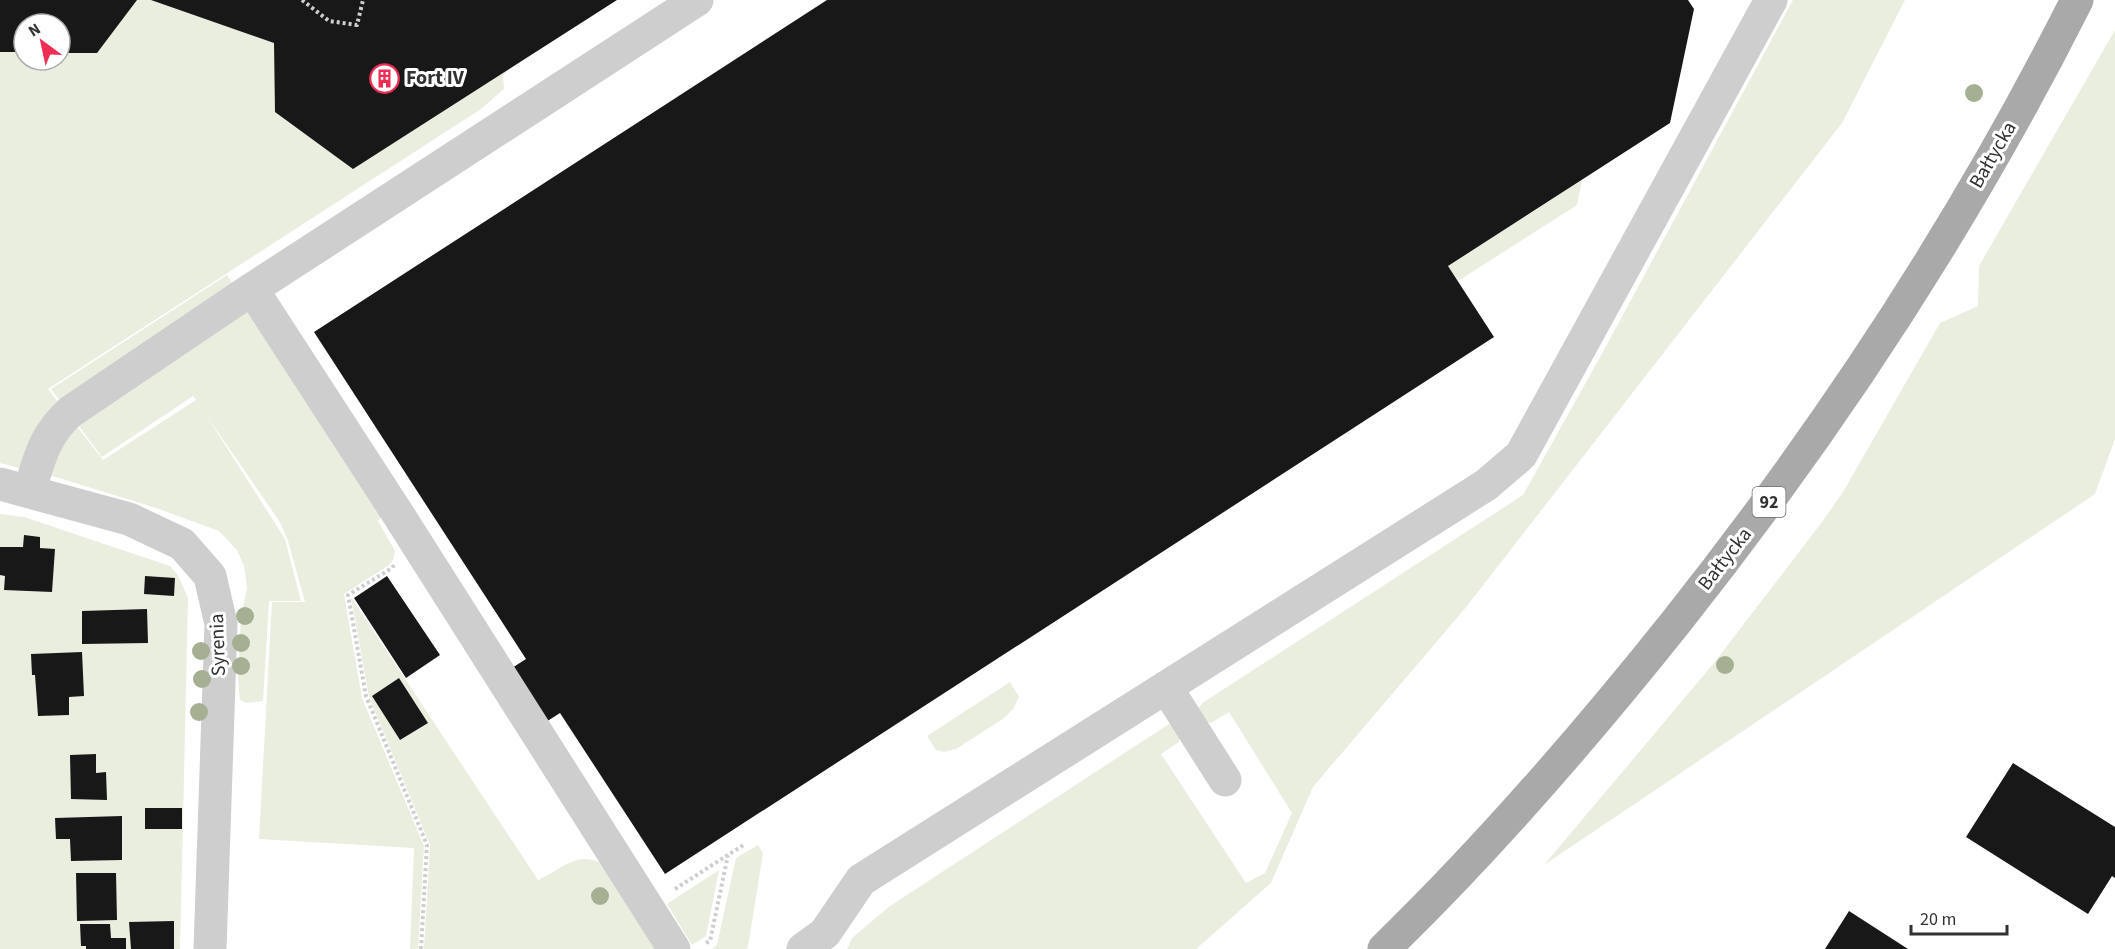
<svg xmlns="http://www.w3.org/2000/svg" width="2115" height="949" viewBox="0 0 2115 949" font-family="'Source Sans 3',sans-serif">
<rect width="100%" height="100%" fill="#fff"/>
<path fill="#e9eedf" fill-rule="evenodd" d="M0,0H590L503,75L504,89L481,109L48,389L103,460L196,400L193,396L102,457L51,389L227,275L382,517L378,521L395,551L393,560L389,565L344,594L362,698L424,846L418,949H410L414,848L259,839L272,602H305L288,541L280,522L206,415L285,539L301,601H269L263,701L246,703L240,700L238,679L241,615L247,588L244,566L237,550L219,531L156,508L59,478L0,463ZM24,24H60V60H24Z
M1793,0H1905L1842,123L1467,606L1313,787L1271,883L1196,949H847L852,938L890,906L1169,724C1176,727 1180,734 1179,742L1161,754L1246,883L1265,873L1292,813L1229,712L1211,723L1206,722L1198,712L1199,707L1204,702L1523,495L1604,350Z
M2115,30V439L2095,494L1544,865L1714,663L1822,522L1843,492L1940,323L1978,306L1979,266Z
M1582,180L1577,205L1458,281L1448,266Z
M0,514L24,517L170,566L178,575L188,598L180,949H0Z
M351,597L538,880C562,869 579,848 606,866L658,949H424L430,845L369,697ZM399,678L428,723L400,740L372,696Z
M1010,682L1019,697L1013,709L1003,719L956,749L944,752L936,750L927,736Z
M758,845L763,853L748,947L746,949H712L717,945L736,858Z
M719,870L706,936L692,945L667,904Z"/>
<path fill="#181818" d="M0,0H137L97,53H60V24H24V52H0Z
M151,0H617L353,169L275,112L274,43Z
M827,0H1688L1694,9L1670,123L1448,266L1494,337L665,874L560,713L538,727L504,673L526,659L314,332Z
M24,535L40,537V548L55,549L52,592L4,590L5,576L0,575V547H23Z
M145,576L175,578L174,596L144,594Z
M387,576L440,655L406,678L354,598Z
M147,609L148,643L82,644V611Z
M82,652L84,696L69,697V715L38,716L35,675H32L31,654Z
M399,678L428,723L400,740L372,696Z
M96,754V773L106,772L107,800L71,799L70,755Z
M2013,763L2115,827V878L2112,876L2088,914L1966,837Z
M145,808H182V829H145Z
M122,816V860L71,861L70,839H56L55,818Z
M76,873H116L117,920L77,921Z
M1849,911L1908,949H1825Z
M174,921V949H131L129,922Z
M80,924H110L111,938H126V949H86V946H81Z"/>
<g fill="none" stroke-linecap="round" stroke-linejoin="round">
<path stroke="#cecece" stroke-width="4" stroke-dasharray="3 3" stroke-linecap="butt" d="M302,0L329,21L357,25L363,0
M394,565L392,568L348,595L366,696L427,845L421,949
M675,889L745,844
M706,943L710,941L728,855"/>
<path stroke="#cecece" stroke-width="33" d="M0,484L129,519L182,544L210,576L221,624L210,949
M29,492C40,458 43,437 70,412L252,289
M1166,687L1225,780
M674,949L396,511L252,289L697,0
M803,949L825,933L861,880L1486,485L1521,455L1771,0"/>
<path stroke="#a9a9a9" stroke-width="33" d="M1384,949C1489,847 1585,736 1676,622C1830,428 1966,221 2077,0"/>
</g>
<g fill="#a5b093">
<circle cx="1974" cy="93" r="9"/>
<circle cx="245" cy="616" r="9"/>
<circle cx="241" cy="643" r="9"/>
<circle cx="201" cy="651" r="9"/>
<circle cx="1725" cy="665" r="9"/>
<circle cx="241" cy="666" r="9"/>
<circle cx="202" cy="679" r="9"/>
<circle cx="199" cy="712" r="9"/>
<circle cx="600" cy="896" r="9"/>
</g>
<defs>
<symbol id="building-ring" viewBox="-11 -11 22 22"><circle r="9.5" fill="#fff" stroke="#ee2d54" stroke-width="1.5"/><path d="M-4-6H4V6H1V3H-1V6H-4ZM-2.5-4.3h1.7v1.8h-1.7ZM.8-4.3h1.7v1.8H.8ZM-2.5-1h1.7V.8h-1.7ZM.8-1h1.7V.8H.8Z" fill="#ee2d54"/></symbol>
</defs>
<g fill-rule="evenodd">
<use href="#building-ring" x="368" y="62" width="33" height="33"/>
</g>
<g text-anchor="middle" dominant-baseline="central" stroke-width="6" stroke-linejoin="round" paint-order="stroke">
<rect fill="#fff" stroke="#6f6f6f" stroke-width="1.5" x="1752.5" y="487" width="33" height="30" rx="4.5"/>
<g font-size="18" font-weight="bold" fill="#313131">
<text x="1769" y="502">92</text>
</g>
<g font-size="20" font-weight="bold" fill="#313131" stroke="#fff" text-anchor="start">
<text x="406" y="78">Fort IV</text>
</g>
<g font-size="20" fill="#313131" stroke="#fff">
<text transform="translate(1993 155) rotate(-60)">Bałtycka</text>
<text transform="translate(1725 559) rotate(-52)">Bałtycka</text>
<text transform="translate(218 645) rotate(-92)">Syrenia</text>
</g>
</g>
<g transform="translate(42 42) rotate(327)"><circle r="28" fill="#ffffff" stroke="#adadad" stroke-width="1.5"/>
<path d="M0-4.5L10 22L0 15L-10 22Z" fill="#ee2d54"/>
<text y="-9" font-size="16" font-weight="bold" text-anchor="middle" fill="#313131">N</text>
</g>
<path d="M1911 925v9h96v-9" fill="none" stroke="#313131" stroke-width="3"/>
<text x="1920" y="925" font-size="18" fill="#313131" stroke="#ffffff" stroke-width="4.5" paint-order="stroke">20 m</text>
</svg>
